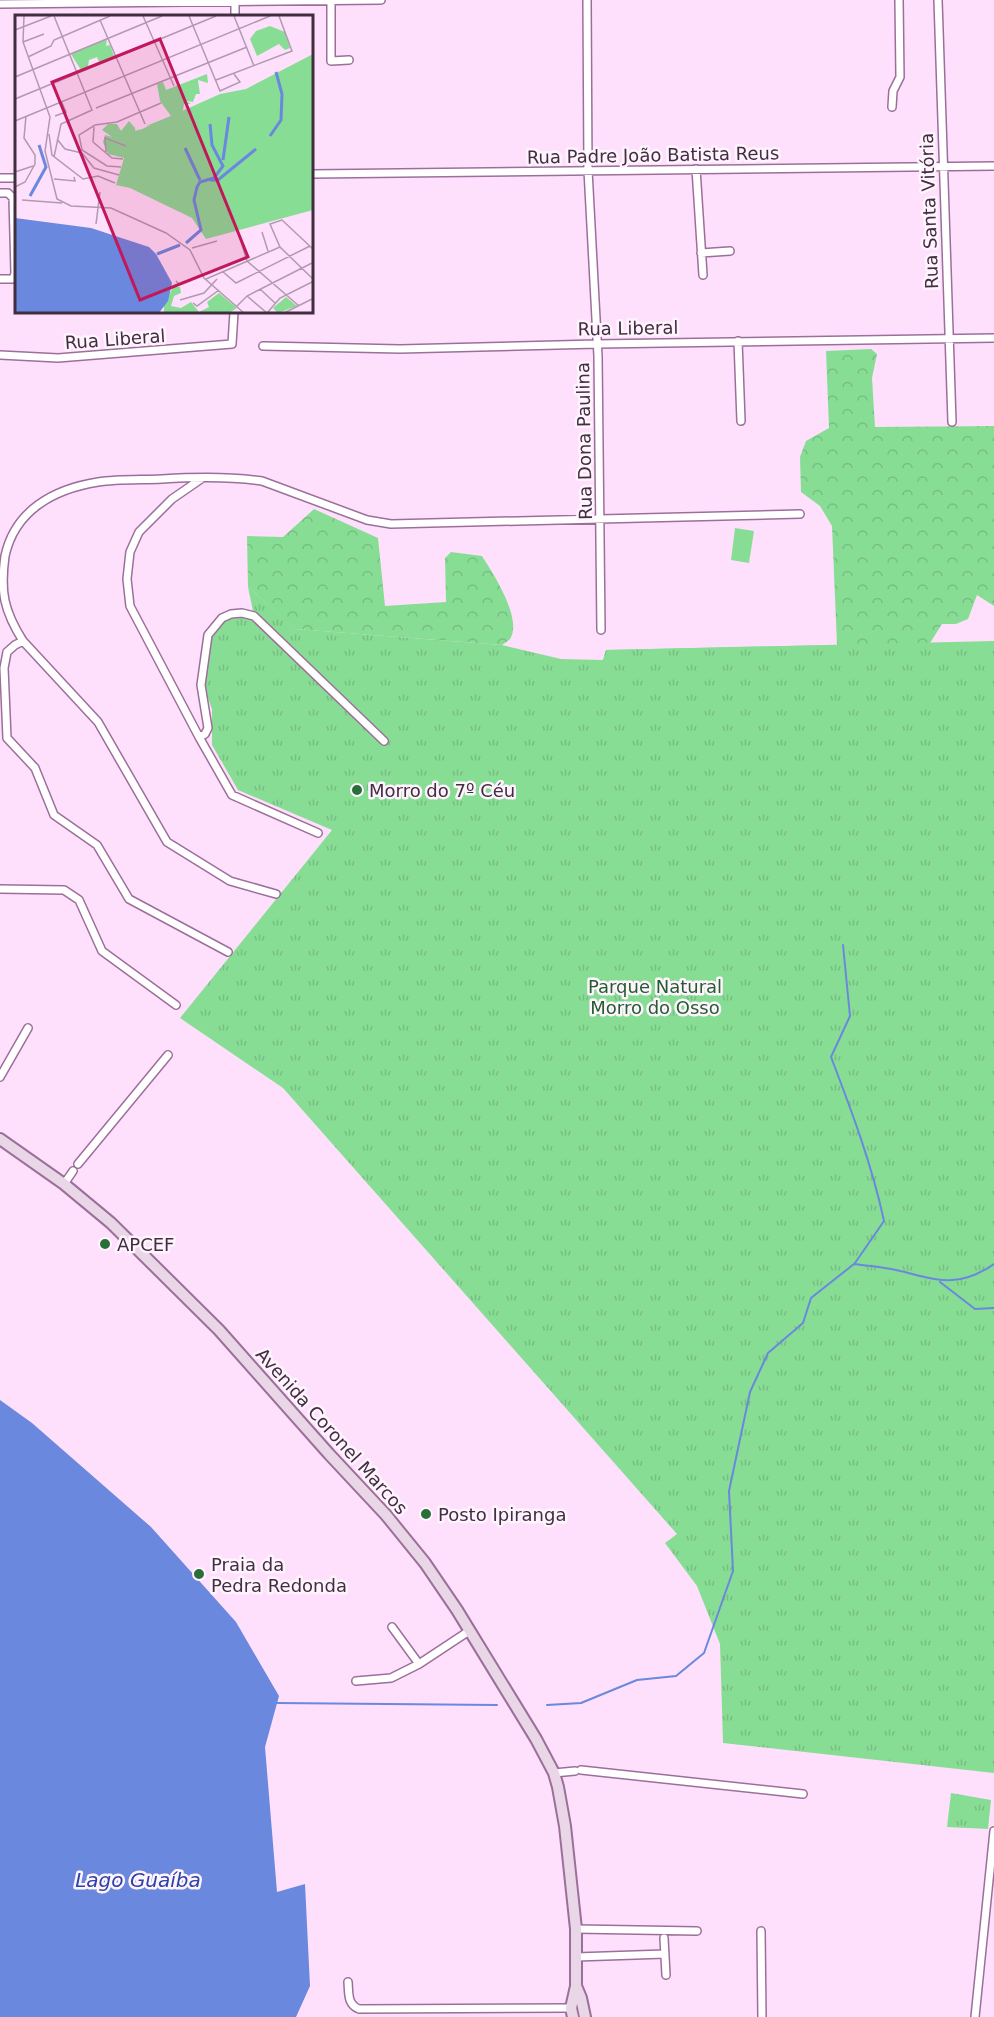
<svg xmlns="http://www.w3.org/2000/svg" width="994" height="2017" viewBox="0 0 994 2017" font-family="'DejaVu Sans',sans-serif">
<defs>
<pattern id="forest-crowns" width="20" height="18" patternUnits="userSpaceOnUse" patternTransform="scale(1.5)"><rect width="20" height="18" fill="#88dd95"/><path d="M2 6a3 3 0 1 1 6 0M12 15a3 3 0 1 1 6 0" fill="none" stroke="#77be82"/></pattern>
<pattern id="park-tufts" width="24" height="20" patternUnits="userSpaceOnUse" patternTransform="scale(1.5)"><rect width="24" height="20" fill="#88dd95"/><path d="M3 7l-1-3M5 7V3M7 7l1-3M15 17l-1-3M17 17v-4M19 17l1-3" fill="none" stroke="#77be82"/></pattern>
</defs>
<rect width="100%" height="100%" fill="#fee0fc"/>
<path fill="#88dd95" d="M735,528L754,531L749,563L731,560Z"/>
<path fill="url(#forest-crowns)" d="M871,349L877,354L872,378L875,427L994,426V606L977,595L968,619L956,624H942L930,643L581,744L606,650L837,645L832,526L820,506L801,492L800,457L806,441L829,428L826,351Z
M314,509L378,538L385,606L446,602L445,558L451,552L482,556C493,573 523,619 510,639C508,641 505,643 502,645L295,629L248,587L247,536L283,537Z"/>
<path fill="url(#park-tufts)" d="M248,587L296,629L502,645L561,659L603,660L606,650L994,641V1773L723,1743L720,1644L697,1586L665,1543L677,1534L283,1088L180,1018L332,830L238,790L212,745V709L204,688L211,634L223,620L254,616Z
M951,1793L991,1800L988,1829L947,1827Z"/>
<path fill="#6a88de" d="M0,1400L32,1423L151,1527L236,1622L279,1696L265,1747L277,1892L305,1884L310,1986L296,2017H0Z"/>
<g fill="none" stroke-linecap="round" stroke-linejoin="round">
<path stroke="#6a88de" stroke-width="2" d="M843,945L850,1016L831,1057C852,1112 872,1165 884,1221L855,1263
M940,1282L975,1309L994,1308
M277,1703L497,1705
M547,1705L581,1703L637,1680L676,1676L704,1653L733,1571L729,1491L750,1392L768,1353L803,1323L811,1298L854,1264C868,1266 883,1267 896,1270C936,1279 956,1290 994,1264"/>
<defs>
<path id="street" d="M331,0V61L349,60
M587,0L588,170L598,356L601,630
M938,0L952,422
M0,4L381,0
M235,16V0
M892,107L893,91L900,77L899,0
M696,169L703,275
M312,174L994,166
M0,178H16
M0,193H8L13,198L15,273L13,279H0
M701,253L730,251
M738,341L741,421
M263,346L400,349L597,344L994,338
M0,355L58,358L232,344L234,312
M201,479L172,499L139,532L130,552L127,579L130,606L199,737L232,795L318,833
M7,652L4,668L7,738L35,768L54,815L97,845L129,899L228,952
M7,652L15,645L23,641
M199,737L205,734L208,728L201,685L208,635L222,618L231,614L242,613L254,616L384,741
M0,889L64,890L79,900L102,951L176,1005
M276,894L230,881L167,842L98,722L23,641C4,611 0,592 5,556C15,510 54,489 98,482C118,479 141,480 162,479C195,477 228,476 262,481L367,520L391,524L800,514
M0,1077L28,1028
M78,1164L168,1055
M64,1184L73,1171
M392,1627L419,1664
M356,1681L391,1678L419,1664L469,1631
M581,1770L803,1794
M554,1773L575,1771
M576,1929L697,1931
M761,1931L762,2017
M664,1938L666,1975
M576,1957L665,1954
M348,1982C349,1993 347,2004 359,2009L571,2008
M975,2017L994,1831"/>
<path id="secondary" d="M0,1139L64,1184L111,1223L219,1330L329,1454L386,1515L425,1563L457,1610L536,1739L554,1773L558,1787L565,1826L576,1929V1986L571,2008L573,2017
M576,1986L581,1998L585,2017"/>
</defs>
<use href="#street" stroke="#9c6f9a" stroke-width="10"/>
<use href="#secondary" stroke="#9c6f9a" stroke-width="14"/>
<use href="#street" stroke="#fff" stroke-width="7"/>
<use href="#secondary" stroke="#e9d7e8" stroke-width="10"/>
</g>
<g fill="#2a6e39" stroke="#fff4fe" stroke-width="2">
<circle cx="357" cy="790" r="6"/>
<circle cx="105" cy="1244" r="6"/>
<circle cx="426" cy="1514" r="6"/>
<circle cx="199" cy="1574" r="6"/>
</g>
<g text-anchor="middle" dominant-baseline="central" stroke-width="5" stroke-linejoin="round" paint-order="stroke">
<g font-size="18" fill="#412e40" stroke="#fff4fe">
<text transform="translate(653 155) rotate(-1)">Rua Padre João Batista Reus</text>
<text transform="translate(929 211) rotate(-92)">Rua Santa Vitória</text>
<text transform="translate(628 328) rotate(-1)">Rua Liberal</text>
<text transform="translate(115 339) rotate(-4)">Rua Liberal</text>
<text transform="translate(584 441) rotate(-91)">Rua Dona Paulina</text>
<text transform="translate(332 1431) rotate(48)">Avenida Coronel Marcos</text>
</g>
<g font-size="18" fill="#412e40" stroke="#fff4fe" text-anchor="start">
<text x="369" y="790">Morro do 7º Céu</text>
<text x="117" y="1244">APCEF</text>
<text x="438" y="1514">Posto Ipiranga</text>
<text x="211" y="1564">Praia da<tspan x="211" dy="21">Pedra Redonda</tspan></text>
</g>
<g font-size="18" fill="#225d2f" stroke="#fff4fe">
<text x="655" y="986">Parque Natural<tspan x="655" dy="21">Morro do Osso</tspan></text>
</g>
<g font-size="20" font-style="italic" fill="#2b43a7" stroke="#fff4fe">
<text x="138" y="1880">Lago Guaíba</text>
</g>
</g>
<g transform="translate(15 15)">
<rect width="298" height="298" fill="#fee0fc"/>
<path d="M255,11L270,17L275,33L270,35L264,29L242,41L235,24L241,16ZM192,59L193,68L183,65L185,79H181L178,87L171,86L176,89H169L166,106L131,111L156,101L145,86L142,69L148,67L151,75ZM114,106L120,113L121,121L97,122L87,115L93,109H102L106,116ZM158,272H165L166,278L159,281L156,291L166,293L176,287L184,297L194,292L192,287L204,278L222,293L214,298H149V290Z" fill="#88dd95"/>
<path d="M298,39V195L191,224L177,203L115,173L101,170L109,143L93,139L88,127L90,120L97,122L127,114L205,79L231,74ZM271,282L282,291L263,298L258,293Z" fill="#88dd95"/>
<path d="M92,24L91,31L95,30L99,41L84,47L82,42L74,45L73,52L66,55L56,39Z" fill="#88dd95"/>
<path d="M0,203L76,213L134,232L141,239L157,268L153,286L144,298H0Z" fill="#6a88de"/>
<path fill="none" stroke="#6a88de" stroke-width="3" d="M255,121L266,105L267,79L261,57M170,133L185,165M208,145L214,102M195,165H203L241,134M15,181L31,152L24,130M171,228L186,215L179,185L182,172L185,167L199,163L208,151L197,130L195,109M142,239L165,230"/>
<path fill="none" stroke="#b299b1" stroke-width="1.5" d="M9,1L8,27L35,102L30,136L42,184L56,191L96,193L151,218L175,235L189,263L229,298M39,1L77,95L46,109L39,142M128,1L159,71M174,1L205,76L225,67L219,59M219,1L239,51M85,5L130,109M0,15L36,1M8,27L29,19M13,42L36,31L39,25L95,1M0,62L147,1M201,65L277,36L264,1M0,84L201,1M81,93L232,32M40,101L51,97L47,88L44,89M0,106L255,1M79,112L78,127L97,143L108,144M34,119L37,140L68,164L83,161L100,168M42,124L50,134L67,138M91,137L90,123L111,131M67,138L79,153L104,160M106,152L92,151L67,135L64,120L80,110L102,107L146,88M0,157L18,151M39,164L60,166L59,162M0,172L10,167L20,149V140L9,123L11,101M7,185L47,188M81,209L85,177M247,217L253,236M224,220L232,246L284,291M177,233L202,226M299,235L267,205L255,209L265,232L299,265M207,256L221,268L295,231M191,264L265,232M161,266L164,269L186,260M245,274L260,288M232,281L252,298M165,285L189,278L202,264M178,288L182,291L204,275M222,291L232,281L299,247M252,298L265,283L299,266M269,298L297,284"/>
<path fill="#c2185b" fill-opacity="0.15" stroke="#c2185b" stroke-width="3" d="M145,24L233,242L125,285L37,67Z"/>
<rect width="298" height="298" fill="none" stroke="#412e40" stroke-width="3"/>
</g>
</svg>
